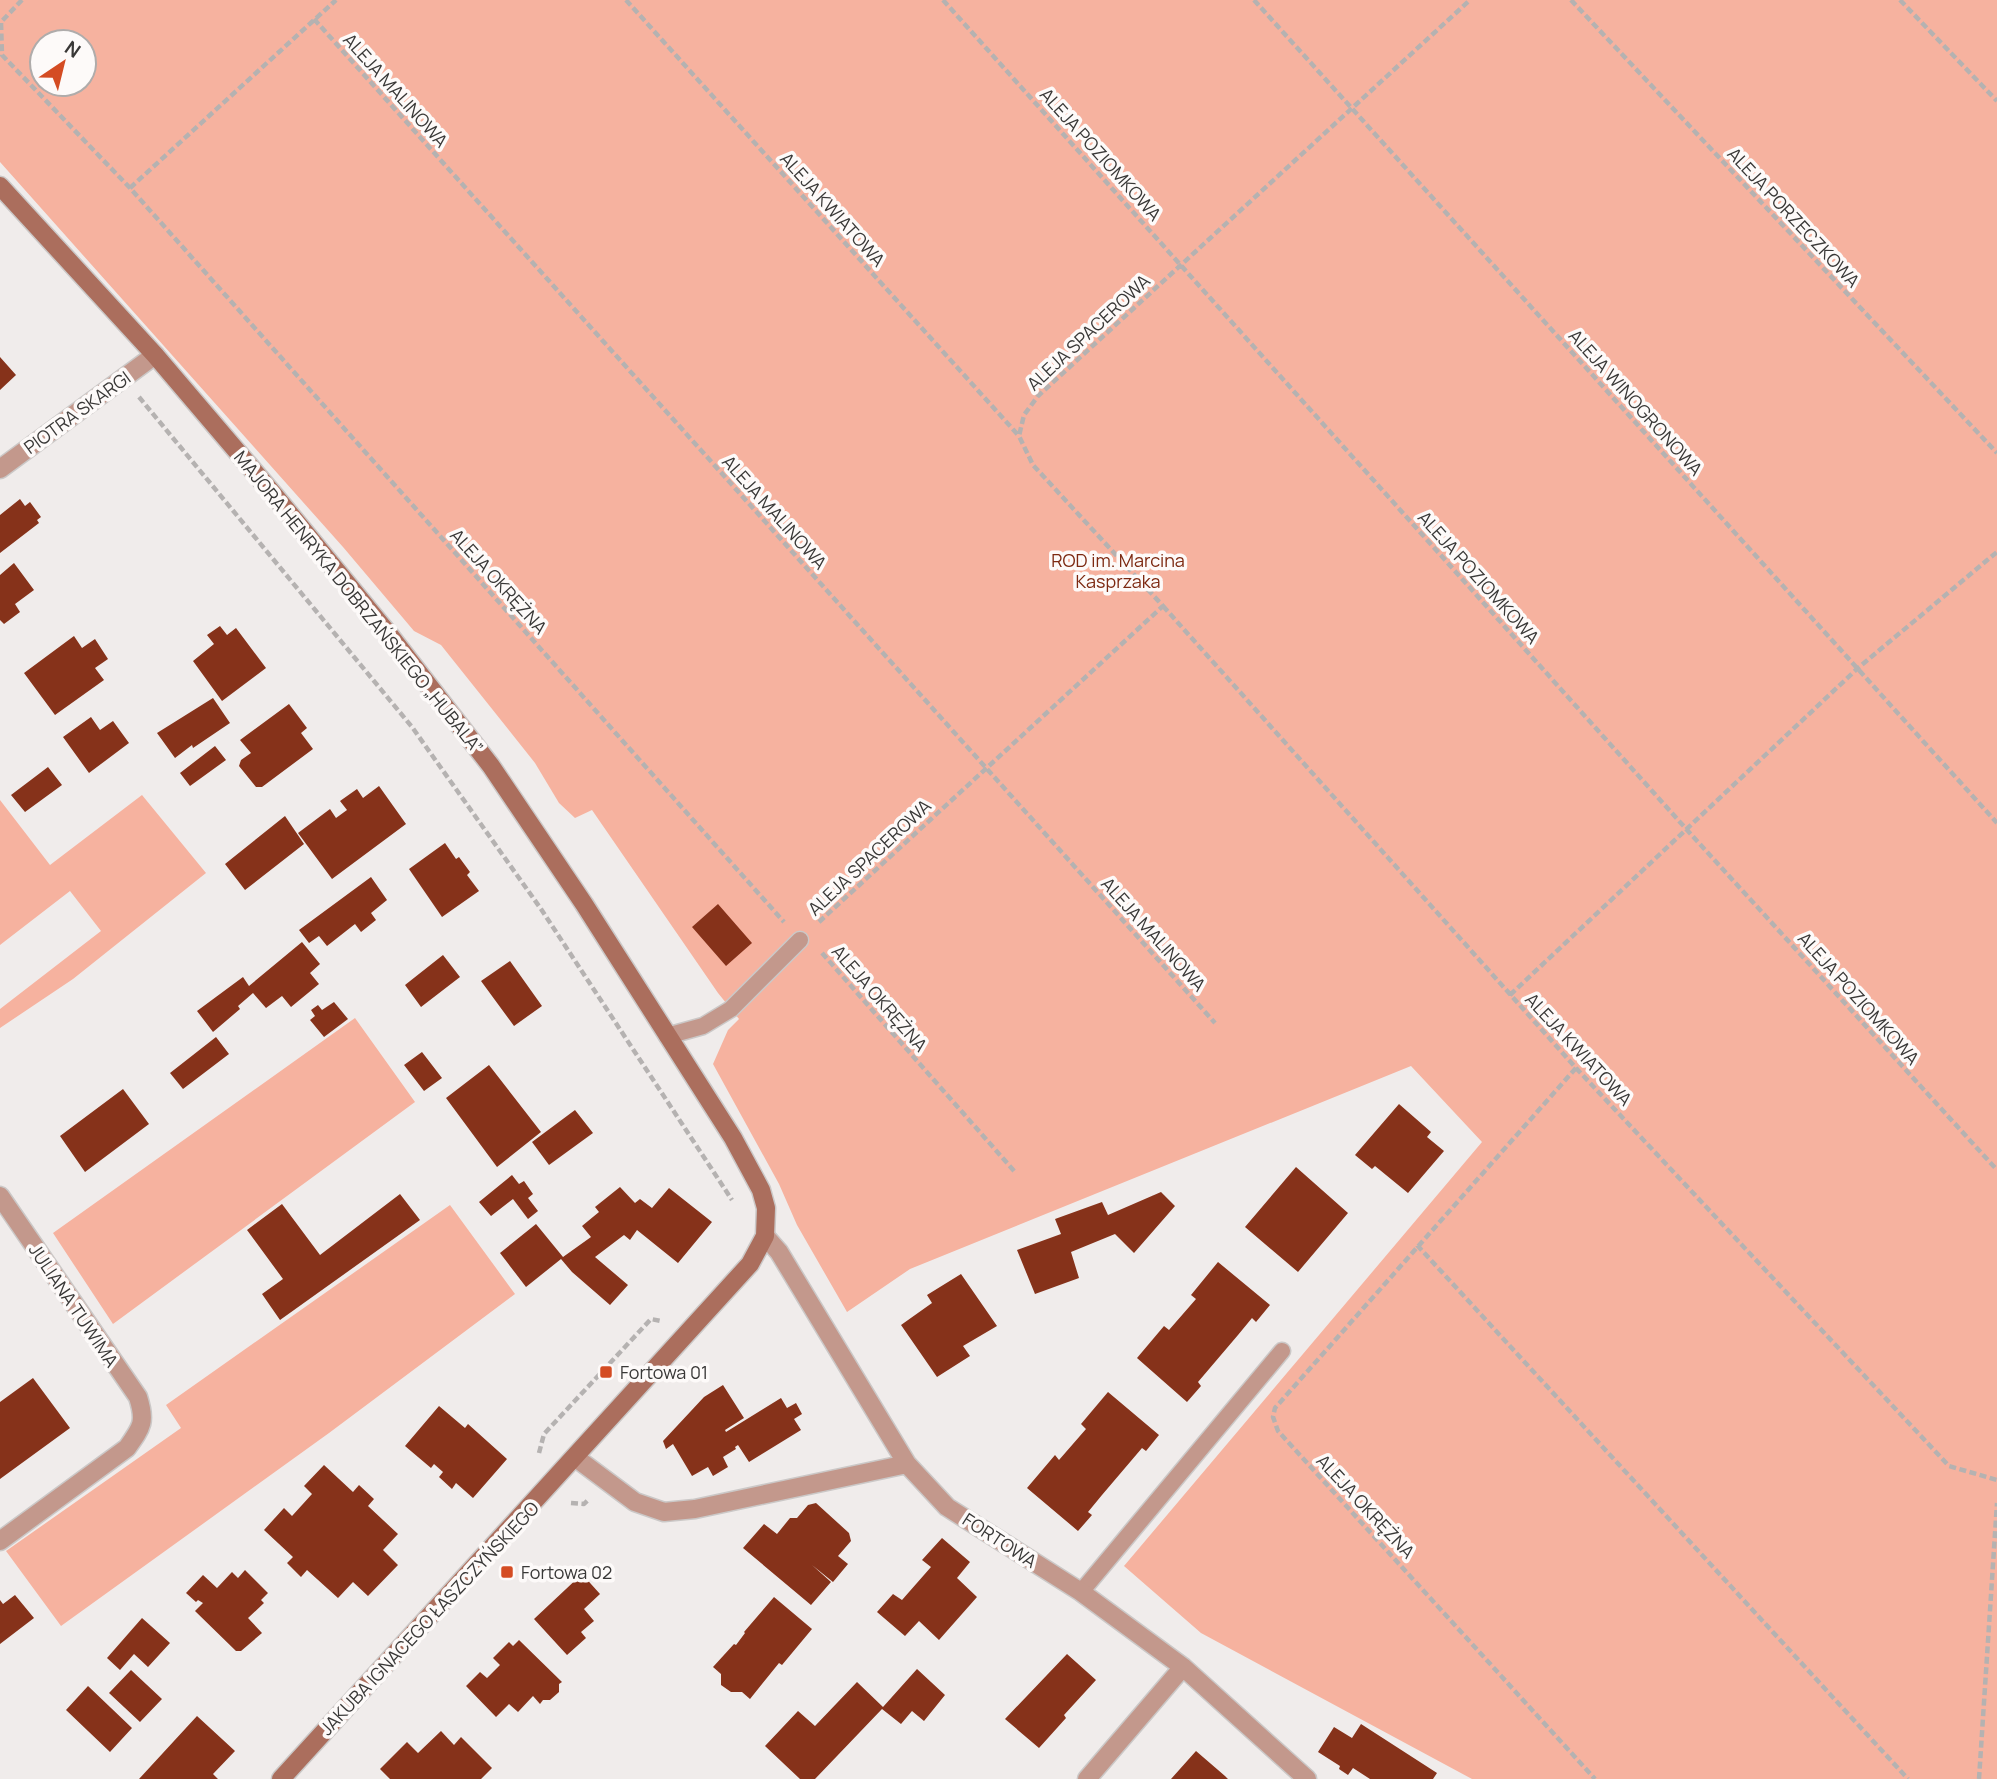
<svg xmlns="http://www.w3.org/2000/svg" width="1997" height="1779" viewBox="0 0 1997 1779" font-family="Manrope,sans-serif">
<rect width="100%" height="100%" fill="#f0eceb"/>
<path fill="#f6b29f" fill-rule="evenodd" d="M0,0H1997V1779H1472L1201,1633L1124,1566L1482,1142L1411,1066L910,1269L847,1312L797,1225L779,1184L713,1064L728,1030L739,1019L718,993L592,810L575,818L559,803L535,763L441,645L414,631L343,547L0,162ZM42,42H84V84H42Z
M142,795L206,873L73,979L0,1028V1009L101,931L70,891L0,945V800L50,865Z
M355,1018L415,1102L113,1324L53,1233Z
M450,1205L515,1294L329,1433L61,1626L6,1551L181,1428L166,1405Z"/>
<path fill="#86321a" d="M0,357L16,375L0,390Z
M20,499L25,506L30,502L41,517L37,520L39,523L0,553V515Z
M14,563L34,590L15,604L20,612L4,624L0,620V575Z
M220,626L227,635L236,628L266,668L222,701L193,661L214,644L207,635Z
M74,636L82,648L95,639L108,659L95,668L104,680L55,715L24,673Z
M213,698L230,723L193,748L192,745L175,758L157,733Z
M289,704L307,728L301,733L313,749L262,787H256L239,766L241,760L251,753L240,740Z
M91,717L100,730L113,721L129,743L89,773L63,737Z
M215,746L226,760L190,786L180,773Z
M48,767L62,785L25,812L11,795Z
M379,786L406,824L332,879L298,833L330,809L336,818L347,810L340,801L357,789L363,798Z
M285,816L304,844L245,890L225,864Z
M445,843L456,859L459,857L470,872L467,875L479,891L442,917L409,869Z
M371,877L387,900L371,913L376,920L361,932L355,924L327,946L319,936L309,943L299,930Z
M718,904L752,943L726,966L692,927Z
M302,942L320,964L310,973L319,984L291,1007L282,996L266,1008L253,993L238,1006L240,1009L213,1032L197,1011L243,977L249,986Z
M443,955L460,977L421,1007L405,985Z
M510,961L542,1006L514,1026L481,981Z
M334,1002L348,1019L324,1037L310,1020L315,1016L311,1010L318,1005L322,1010Z
M216,1037L229,1054L183,1089L170,1073Z
M422,1052L442,1078L424,1091L404,1065Z
M489,1065L541,1132L497,1167L446,1098Z
M123,1089L149,1124L85,1172L60,1136Z
M1399,1104L1431,1132L1427,1137L1444,1151L1408,1193L1375,1166L1372,1169L1355,1155Z
M575,1110L593,1133L549,1165L532,1142Z
M1296,1167L1348,1213L1298,1272L1245,1227Z
M512,1175L519,1184L524,1181L533,1194L528,1198L538,1211L528,1219L513,1199L491,1216L479,1202Z
M620,1187L635,1203L640,1199L652,1208L669,1188L712,1222L678,1263L637,1230L630,1240L624,1235L595,1257L628,1285L610,1305L572,1272L561,1259L526,1287L500,1253L536,1224L563,1257L591,1237L582,1226L599,1212L595,1207Z
M1161,1192L1175,1206L1134,1253L1115,1234L1071,1252L1079,1278L1035,1294L1017,1250L1061,1234L1055,1219L1102,1202L1108,1215Z
M400,1194L420,1220L280,1320L262,1294L283,1279L247,1230L282,1204L320,1255Z
M1218,1262L1270,1305L1256,1322L1252,1318L1238,1335L1198,1382L1201,1386L1187,1402L1137,1358L1164,1326L1169,1330L1196,1299L1191,1295Z
M961,1274L997,1326L963,1346L970,1356L937,1377L901,1325L932,1303L927,1295Z
M33,1378L70,1428L0,1479V1402Z
M723,1385L744,1418L725,1430L726,1432L781,1398L787,1408L796,1403L802,1414L794,1419L801,1430L749,1462L738,1445L735,1447L736,1449L723,1457L728,1467L713,1476L708,1467L692,1476L673,1444L666,1449L663,1441L704,1397Z
M1108,1392L1159,1435L1146,1451L1142,1448L1102,1495L1088,1512L1092,1515L1078,1531L1027,1488L1055,1455L1059,1460L1086,1429L1081,1424Z
M439,1406L465,1428L468,1424L507,1459L473,1498L456,1483L452,1489L439,1477L443,1472L434,1464L431,1468L405,1446Z
M324,1465L353,1492L359,1485L374,1499L368,1506L398,1534L383,1550L398,1565L368,1596L353,1582L338,1598L307,1570L301,1577L287,1563L293,1557L264,1530L284,1508L292,1516L312,1494L304,1486Z
M816,1503L849,1533L851,1541L838,1556L848,1564L833,1582L812,1565L831,1582L811,1605L743,1548L764,1524L777,1534L790,1518H797L808,1505Z
M942,1538L970,1562L957,1578L977,1597L939,1640L919,1621L905,1636L877,1612L893,1594L902,1600L931,1567L922,1560Z
M245,1570L268,1593L261,1600L264,1603L248,1618L262,1633L241,1651H236L195,1611L203,1603L198,1600L196,1602L186,1593L203,1575L217,1588L232,1572L238,1578Z
M582,1574L600,1594L584,1609L594,1621L581,1632L586,1638L567,1655L534,1619Z
M15,1595L34,1618L0,1644V1600L3,1604Z
M774,1597L812,1629L782,1665L779,1663L750,1699L742,1692H731L721,1685V1674L713,1667L734,1644L736,1645L745,1633L744,1632Z
M142,1618L170,1643L148,1667L134,1654L120,1670L107,1658Z
M519,1640L562,1682L559,1684V1692L550,1700H543L540,1704L533,1696L518,1712L509,1704L496,1717L466,1686L480,1672L487,1678L500,1665L493,1658L509,1642L513,1646Z
M1067,1654L1096,1680L1064,1715L1066,1718L1039,1748L1005,1719Z
M917,1669L945,1695L924,1721L912,1711L901,1724L882,1709L815,1779H800L765,1746L798,1711L815,1726L857,1682L883,1707Z
M131,1670L162,1699L140,1722L109,1693Z
M88,1686L132,1728L110,1752L66,1710Z
M197,1716L235,1751L213,1774L218,1779H139Z
M1361,1724L1437,1773L1433,1779H1370L1353,1768L1348,1775L1339,1769L1340,1766L1318,1752L1334,1727L1352,1738Z
M441,1731L454,1745L461,1737L492,1768L481,1779H390L380,1769L407,1742L418,1753Z
M1196,1751L1225,1776L1228,1779H1171Z"/>
<g fill="none" stroke-linecap="round" stroke-linejoin="round">
<defs>
<path id="lane" d="M667,1036L703,1026L731,1009L800,940
M1081,1592L1282,1351"/>
<path id="street" d="M0,469L155,355
M0,1196L138,1397C146,1422 142,1427 127,1448L0,1541
M765,1236L779,1252L907,1464L947,1507L1081,1592L1183,1667L1307,1779
M576,1458L635,1502L664,1512L695,1509L907,1464
M1087,1779L1183,1667"/>
<path id="secondary" d="M0,186L155,355L275,496L391,637L491,766L584,904L733,1138L761,1190L766,1208L765,1236L750,1264L281,1779"/>
</defs>
<use href="#lane" stroke="#cbc8c7" stroke-width="19"/>
<use href="#street" stroke="#cbc8c7" stroke-width="21"/>
<use href="#secondary" stroke="#cbc8c7" stroke-width="21"/>
<path stroke="#b5b2b1" stroke-width="4.5" stroke-dasharray="7 3.5" stroke-linecap="butt" d="M22,0L1,22L2,55L130,188L784,922
M626,0L1019,436
M943,0L1688,831L1997,1170
M1254,0L1997,823
M1571,0L1997,453
M1900,0L1997,101
M314,19L1215,1023
M130,188L336,0
M139,397L412,727L541,909L732,1200
M1163,606L1576,1068L1949,1466L1997,1480
M819,922L1163,606L1033,465L1019,436L1024,415L1038,396L1470,0
M822,953L1015,1172
M1510,995L1858,668L1997,552
M1576,1068L1275,1408L1273,1417L1278,1431L1595,1779
M1417,1245L1908,1779
M539,1453L544,1434L651,1319L661,1321
M571,1503L584,1504L588,1500
M1979,1779L1997,1503"/>
<use href="#lane" stroke="#c3988c" stroke-width="16"/>
<use href="#street" stroke="#c3988c" stroke-width="18"/>
<use href="#secondary" stroke="#ab6e5d" stroke-width="18"/>
</g>
<g fill="#d44c23" stroke="#fdfaf9" stroke-width="2.5">
<rect x="599" y="1365" width="14" height="14" rx="3.5"/>
<rect x="500" y="1565" width="14" height="14" rx="3.5"/>
</g>
<g text-anchor="middle" dominant-baseline="central" stroke-width="7" stroke-linejoin="round" paint-order="stroke">
<g font-size="18" fill="#393837" stroke="#fdfaf9">
<text transform="translate(396 90) rotate(48)">ALEJA MALINOWA</text>
<text transform="translate(1101 154) rotate(48)">ALEJA POZIOMKOWA</text>
<text transform="translate(833 209) rotate(48)">ALEJA KWIATOWA</text>
<text transform="translate(1794 217) rotate(47)">ALEJA PORZECZKOWA</text>
<text transform="translate(1088 332) rotate(-43)">ALEJA SPACEROWA</text>
<text transform="translate(1636 402) rotate(48)">ALEJA WINOGRONOWA</text>
<text transform="translate(77 412) rotate(-36)">PIOTRA SKARGI</text>
<text transform="translate(775 512) rotate(48)">ALEJA MALINOWA</text>
<text transform="translate(1479 577) rotate(48)">ALEJA POZIOMKOWA</text>
<text transform="translate(499 581) rotate(48)">ALEJA OKRĘŻNA</text>
<text transform="translate(359 602) rotate(51)">MAJORA HENRYKA DOBRZAŃSKIEGO „HUBALA”</text>
<text transform="translate(869 857) rotate(-43)">ALEJA SPACEROWA</text>
<text transform="translate(1154 934) rotate(48)">ALEJA MALINOWA</text>
<text transform="translate(880 998) rotate(49)">ALEJA OKRĘŻNA</text>
<text transform="translate(1859 998) rotate(48)">ALEJA POZIOMKOWA</text>
<text transform="translate(1579 1049) rotate(47)">ALEJA KWIATOWA</text>
<text transform="translate(74 1305) rotate(56)">JULIANA TUWIMA</text>
<text transform="translate(1366 1506) rotate(47)">ALEJA OKRĘŻNA</text>
<text transform="translate(1000 1540) rotate(33)">FORTOWA</text>
<text transform="translate(429 1618) rotate(-47)">JAKUBA IGNACEGO ŁASZCZYŃSKIEGO</text>
</g>
<g font-size="18" fill="#7d2911" stroke="#fdfaf9">
<text x="1118" y="560">ROD im. Marcina<tspan x="1118" dy="21">Kasprzaka</tspan></text>
</g>
<g font-size="18" fill="#393837" stroke="#fdfaf9" text-anchor="start">
<text x="620" y="1372">Fortowa 01</text>
<text x="521" y="1572">Fortowa 02</text>
</g>
</g>
<g transform="translate(63 63) rotate(35)"><circle r="33" fill="#fdfaf9" stroke="#afacab" stroke-width="2"/>
<path d="M0-5L12 26L0 18L-12 26Z" fill="#d44c23"/>
<text y="-10" font-size="19" font-weight="bold" text-anchor="middle" fill="#393837">N</text>
</g>
</svg>
